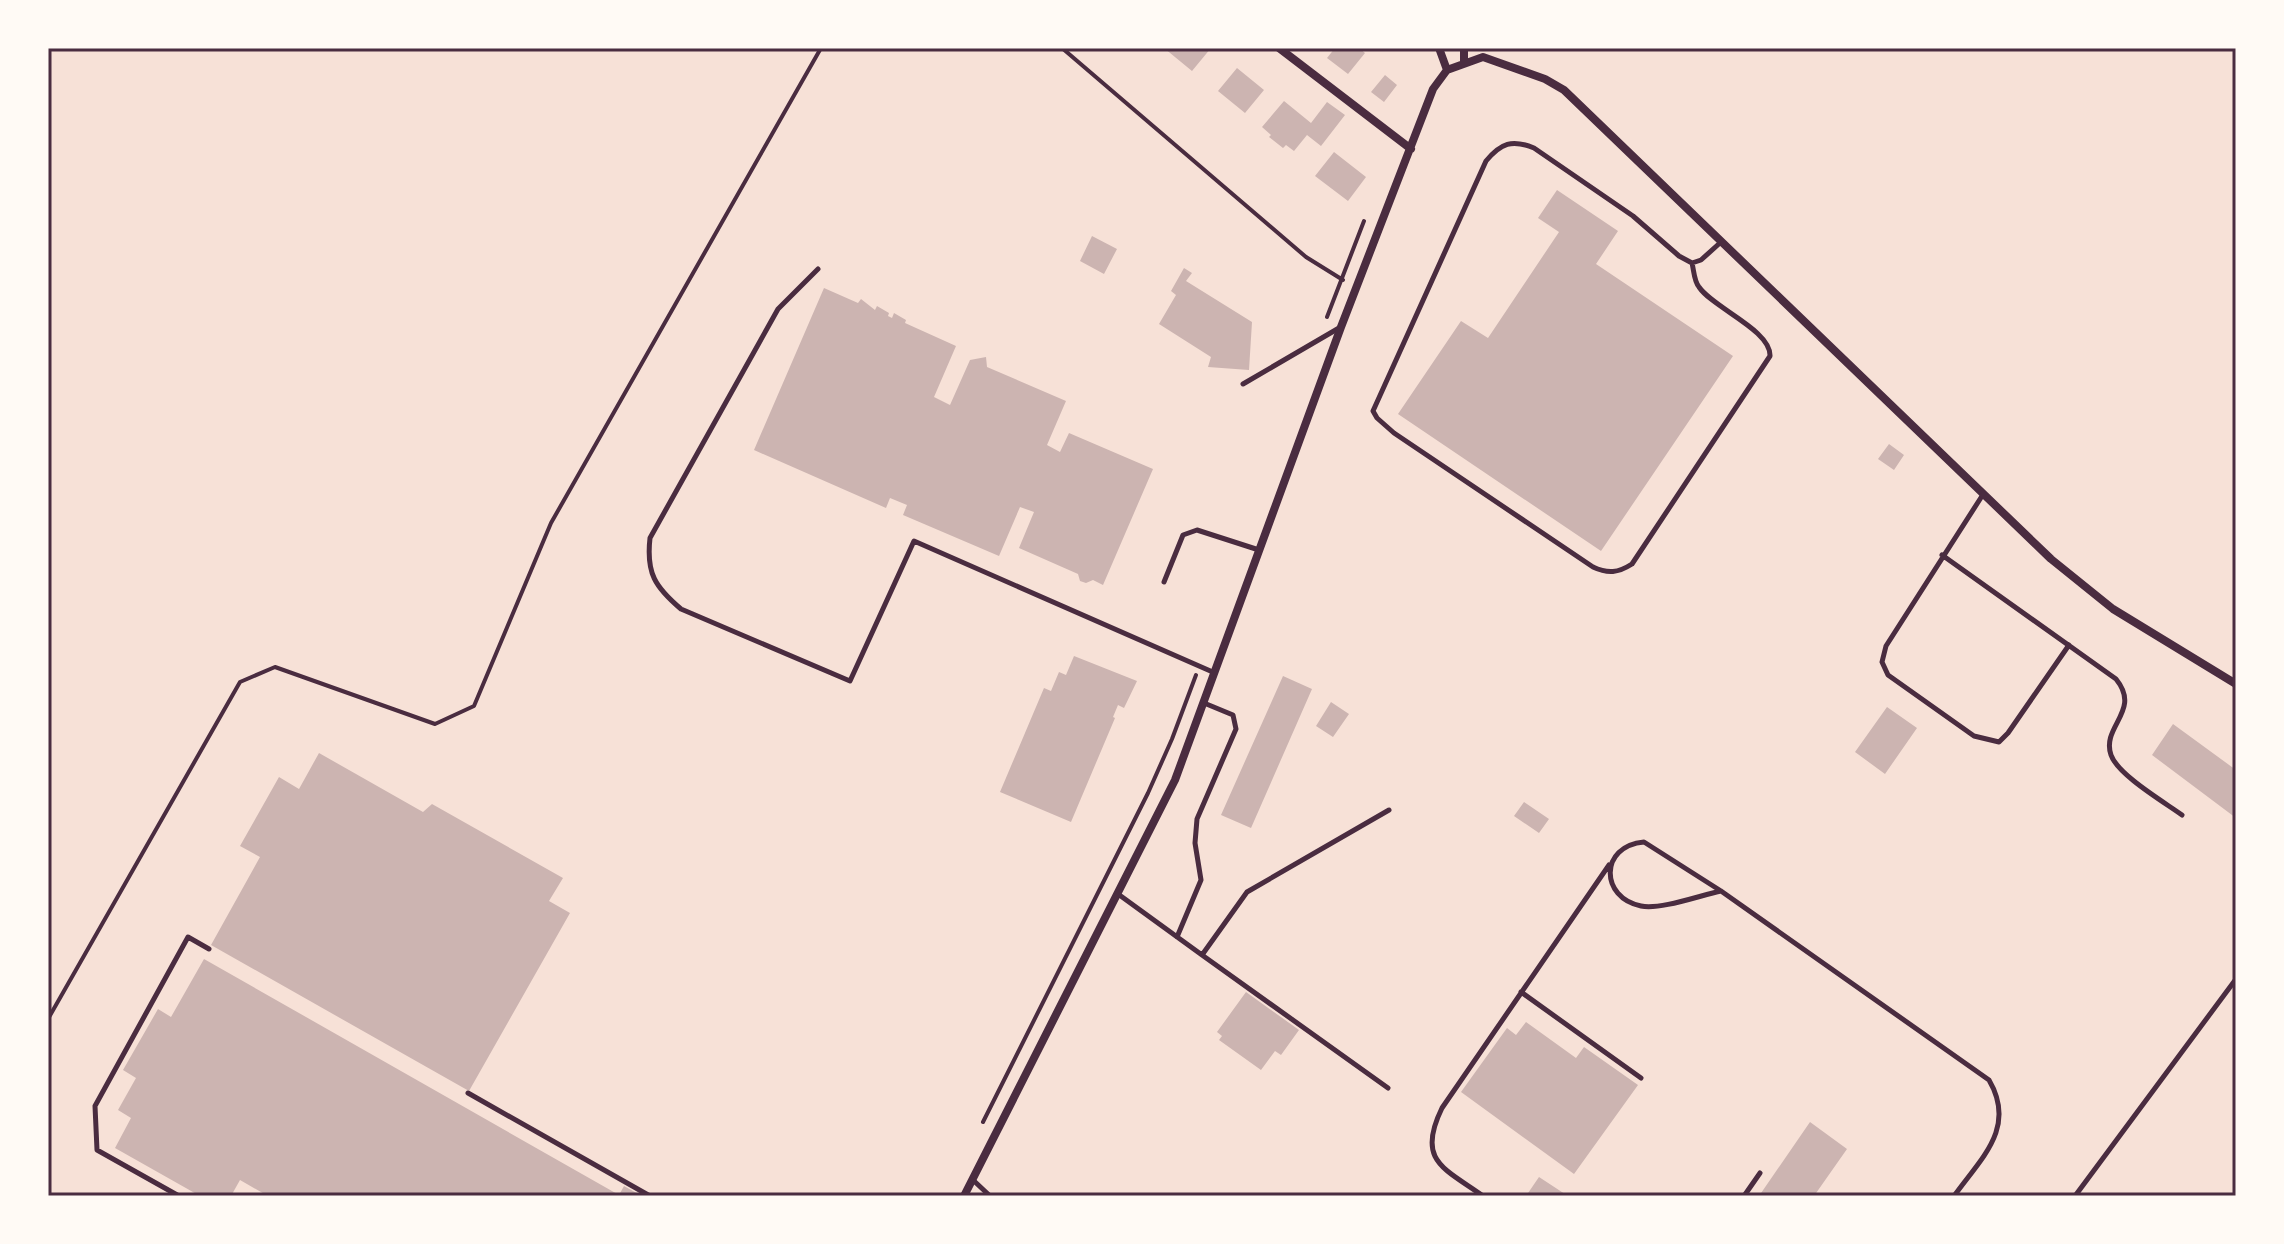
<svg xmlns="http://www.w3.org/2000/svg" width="2284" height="1244" viewBox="0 0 2284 1244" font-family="Karla,sans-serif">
<rect width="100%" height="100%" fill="#f7e1d7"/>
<path fill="#ccb4b1" d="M1164,48H1211L1192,71Z
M1335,48H1359L1365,53L1348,74L1327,58Z
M1237,68L1264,90L1245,113L1218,91Z
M1385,75L1397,85L1384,102L1371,92Z
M1284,101L1311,123L1327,102L1345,115L1321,146L1307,135L1294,151L1286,145L1283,148L1269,137L1271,135L1262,127Z
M1334,152L1366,177L1348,201L1315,176Z
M1557,190L1618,231L1596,264L1733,356L1601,551L1398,414L1461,321L1488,338L1559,232L1538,218Z
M1092,236L1117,249L1104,274L1080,261Z
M1184,268L1192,273L1186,281L1252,322L1249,370L1208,367L1211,357L1159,324L1176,295L1171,291Z
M824,288L858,303L861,299L875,310L877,306L889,313L888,316L892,318L894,313L906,320L905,323L956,346L934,397L950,405L970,360L986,357L987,367L1066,401L1047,445L1060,452L1069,433L1153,469L1103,585L1093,580L1086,583L1080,581L1078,574L1019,548L1034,512L1020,507L999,556L903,515L907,505L890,498L886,508L754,450Z
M1889,444L1904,455L1894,470L1878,459Z
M1074,656L1137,681L1124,708L1118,705L1113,717L1115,718L1071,822L1000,792L1044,688L1051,691L1059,672L1066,675Z
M1283,676L1312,689L1251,828L1221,815Z
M1331,702L1349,714L1333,737L1316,726Z
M1887,707L1917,728L1885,774L1855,752Z
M2173,724L2236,770V818L2152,755Z
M319,753L423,812L432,804L563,878L549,901L570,913L469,1091L211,945L260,857L240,846L279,777L299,789Z
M1524,802L1549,819L1539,833L1514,816Z
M204,959L619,1195L624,1186L642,1196H268L240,1180L231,1196H200L115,1148L131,1118L118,1110L136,1078L123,1070L158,1009L171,1017Z
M1246,992L1299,1030L1281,1055L1275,1051L1261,1070L1219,1040L1222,1036L1217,1032Z
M1526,1022L1576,1058L1584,1047L1638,1085L1574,1174L1461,1092L1507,1028L1516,1035Z
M1810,1122L1847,1149L1814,1196H1759Z
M1539,1177L1568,1196H1526Z"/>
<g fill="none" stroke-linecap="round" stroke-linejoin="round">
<path stroke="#4a2c40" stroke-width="4" d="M1062,48L1306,257L1343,280
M1327,317L1364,221
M48,1019L240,682L275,667L435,724L474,706L551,523L821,48
M983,1122L1148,793L1172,739L1196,675"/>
<path stroke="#4a2c40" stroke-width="5" d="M1692,263C1694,271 1694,281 1699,287C1713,308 1771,330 1770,356L1632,564C1618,573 1608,574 1593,567L1394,433L1377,418L1373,411L1486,161C1501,143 1512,139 1534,148L1633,216L1679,256L1692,263L1701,260L1721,242
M818,269L778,309L650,538C646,573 655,587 681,609L850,681L914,541L1215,673
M1243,384L1339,328
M1982,496L1886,646L1882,662L1888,675L1974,736L1999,742L2008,733L2069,645
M1942,555L2116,679C2142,711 2101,726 2111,755C2118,775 2164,802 2182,815
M1164,582L1183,535L1197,530L1259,550
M1721,891C1701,895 1661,910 1641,906C1600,898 1599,846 1644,842L1721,891L1989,1080C2017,1128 1981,1158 1954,1196
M1118,894L1202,955L1247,892L1389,810
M1177,937L1201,880L1195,843L1197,819L1236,729L1233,715L1204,703
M1202,955L1388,1088
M1521,992L1641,1078
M468,1093L650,1196
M973,1180L990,1196
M179,1196L97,1150L95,1106L188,937L209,949
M1483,1196C1444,1168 1416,1161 1442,1108L1609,865
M1744,1196L1760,1173
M2075,1196L2236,979"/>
<path stroke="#4a2c40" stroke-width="8" d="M1279,48L1411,149
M1439,48L1447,70
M1464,63V48
M1447,70L1483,57L1545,79L1564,90L2051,559L2113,609L2236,684
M964,1196L1175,780L1341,327L1433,89L1447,70"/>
</g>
<rect width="2284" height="1244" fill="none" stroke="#fffaf5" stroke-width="100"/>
<rect x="50" y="50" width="2184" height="1144" fill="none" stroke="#4a2c40" stroke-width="3"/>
</svg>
